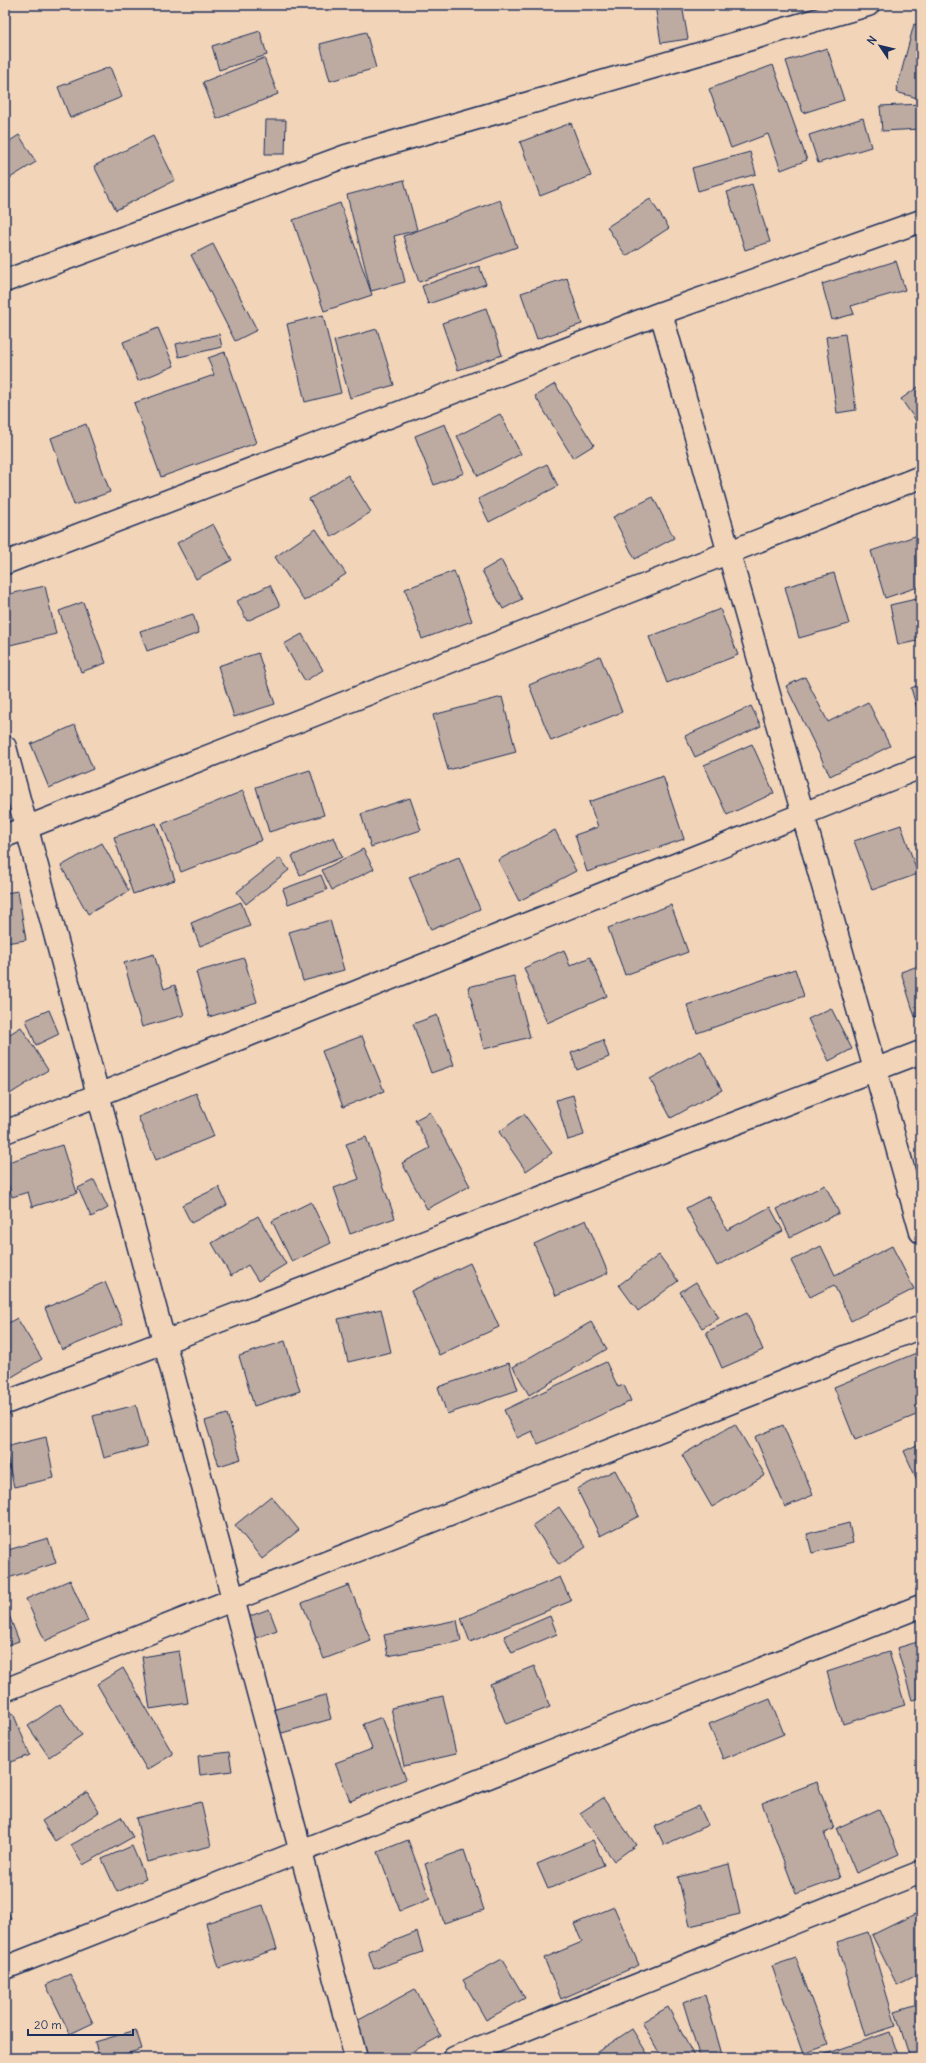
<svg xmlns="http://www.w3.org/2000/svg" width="926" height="2063" viewBox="0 0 926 2063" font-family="Delius,sans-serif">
<rect width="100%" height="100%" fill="#f2d4b8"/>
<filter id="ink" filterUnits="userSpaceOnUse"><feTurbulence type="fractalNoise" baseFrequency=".025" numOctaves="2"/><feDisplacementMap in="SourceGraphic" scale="8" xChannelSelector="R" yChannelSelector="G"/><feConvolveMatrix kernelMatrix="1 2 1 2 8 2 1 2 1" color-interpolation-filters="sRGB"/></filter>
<g filter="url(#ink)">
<path fill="#bdaba2" stroke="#1b2f5e" d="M655,5H682L688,39L661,43Z
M914,24L921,26V99L896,92Z
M260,31L267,55L219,70L212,46Z
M366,32L376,68L330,81L320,44Z
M827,48L844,100L803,113L786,61Z
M264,58L278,94L217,119L203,82Z
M773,65L807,160L781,170L768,134L731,148L709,89Z
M110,67L122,97L70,118L58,87Z
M921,104V129L882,131L880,106Z
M863,118L871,147L818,163L809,135Z
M266,120H286L285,154H265Z
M571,123L591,176L540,196L520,142Z
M19,135L36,162L5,181V144Z
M153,136L175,180L116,210L94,166Z
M750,152L756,174L698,191L692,168Z
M404,180L417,230L394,236L405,282L371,291L347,195Z
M752,184L770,242L745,250L727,192Z
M650,199L669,228L626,256L607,227Z
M500,200L517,247L419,282L403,236Z
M340,203L372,295L324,311L293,220Z
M213,244L257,330L235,341L191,255Z
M896,261L905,290L851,306L854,314L832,320L822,284Z
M479,266L486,284L428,304L422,286Z
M567,278L582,324L537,339L521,293Z
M486,308L502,355L458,370L442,323Z
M323,315L341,393L305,402L287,324Z
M158,328L174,366L138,381L123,342Z
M377,329L394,385L350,398L334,341Z
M219,334L222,347L179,357L176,344Z
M845,334L856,410L837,413L826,337Z
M225,352L256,443L161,477L134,403L214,375L208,358Z
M555,384L594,445L573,458L535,396Z
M921,385V419L917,422L901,399Z
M500,414L521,454L478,476L457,436Z
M86,424L110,492L74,505L51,438Z
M445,424L464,473L434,485L415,436Z
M547,464L558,486L489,522L478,499Z
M348,475L371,512L332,537L309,499Z
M653,497L674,538L635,559L613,517Z
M213,524L232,560L196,579L177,543Z
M316,529L346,574L304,601L275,557Z
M921,534V586L885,598L871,551Z
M501,560L522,599L503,609L482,571Z
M454,571L472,621L422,639L405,589Z
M834,573L849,624L799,638L785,587Z
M270,585L280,606L247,621L237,601Z
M45,586L56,634L10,645L5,622V595Z
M916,599L921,628V640L898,645L890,605Z
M83,602L106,663L81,672L59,611Z
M720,609L738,655L667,683L649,637Z
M193,614L199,633L147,651L140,631Z
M302,634L323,670L305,681L284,644Z
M258,653L275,704L234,717L218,666Z
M600,656L622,712L551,741L529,685Z
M805,677L828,722L868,702L890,746L830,776L786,686Z
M921,684V722L911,688Z
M502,697L516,752L448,770L433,715Z
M751,706L761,726L695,757L685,736Z
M75,725L93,769L49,788L31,744Z
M752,744L774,793L727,815L704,765Z
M310,770L324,815L269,832L256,787Z
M663,776L684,839L587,872L575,835L598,827L589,802Z
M243,791L262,840L181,872L162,824Z
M410,798L421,830L371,847L361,814Z
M156,823L175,880L133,894L114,837Z
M901,825L918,874L872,890L854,841Z
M555,830L576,871L519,901L498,860Z
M334,837L342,857L300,875L292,856Z
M102,843L129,891L88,914L61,866Z
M363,849L374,869L332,890L322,870Z
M459,857L480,909L431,930L409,877Z
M280,858L289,870L246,904L237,892Z
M321,875L327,890L288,904L283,889Z
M18,891L26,940L5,943V893Z
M241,902L250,926L200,946L191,923Z
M671,905L688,952L625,975L608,928Z
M330,920L344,970L303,981L289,932Z
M564,950L570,966L590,957L607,996L547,1023L524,968Z
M154,954L164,989L175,985L184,1015L142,1027L124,963Z
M244,958L257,1002L209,1017L196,972Z
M921,965V1015L915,1017L901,972Z
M795,969L804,996L697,1033L687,1005Z
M514,976L530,1037L484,1049L468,987Z
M831,1008L852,1049L829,1061L808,1019Z
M49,1010L59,1034L36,1045L26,1020Z
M437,1015L454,1065L431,1073L413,1024Z
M21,1027L48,1070L5,1097V1037Z
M362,1036L384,1091L343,1107L322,1051Z
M603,1040L609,1057L577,1070L571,1053Z
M701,1051L722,1090L671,1118L650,1079Z
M196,1093L214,1136L156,1160L138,1117Z
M573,1095L584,1135L568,1140L556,1100Z
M430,1112L470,1186L427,1209L402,1163L430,1148L415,1120Z
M524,1114L552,1153L526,1171L499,1132Z
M366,1137L395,1218L350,1234L334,1188L359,1179L346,1144Z
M62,1145L77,1193L32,1207L28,1192L12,1197L5,1174V1163Z
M94,1180L108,1208L91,1217L78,1188Z
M825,1185L839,1213L790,1237L777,1209Z
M219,1187L227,1205L191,1223L182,1205Z
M709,1196L727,1230L770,1207L783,1231L717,1266L686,1208Z
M311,1202L331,1243L292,1262L272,1221Z
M258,1216L286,1264L258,1281L248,1265L231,1276L212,1243Z
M586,1220L608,1273L556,1296L534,1244Z
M821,1246L835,1275L892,1246L914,1289L851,1321L834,1285L810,1297L791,1261Z
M659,1255L678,1281L638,1311L619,1285Z
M470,1263L499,1327L439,1355L411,1291Z
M105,1282L123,1324L62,1350L45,1308Z
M696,1282L719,1318L702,1328L680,1292Z
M381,1309L391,1352L348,1362L338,1319Z
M747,1313L763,1350L722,1368L706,1332Z
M17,1318L42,1359L5,1381V1325Z
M591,1322L607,1349L529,1395L513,1367Z
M285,1341L300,1391L254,1406L239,1356Z
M921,1351V1413L855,1440L834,1387Z
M606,1362L618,1387L624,1385L631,1401L538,1444L532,1431L517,1438L504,1410Z
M509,1363L518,1390L447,1414L438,1387Z
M136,1405L147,1446L104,1458L93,1416Z
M227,1414L241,1459L219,1466L205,1421Z
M735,1424L765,1475L712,1507L682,1455Z
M783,1425L813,1495L785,1507L755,1437Z
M46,1437L54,1478L14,1487L5,1447Z
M921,1443V1489L904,1451Z
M615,1470L639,1516L600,1536L577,1489Z
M271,1496L299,1530L262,1559L235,1525Z
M559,1507L586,1547L559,1565L533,1525Z
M849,1523L853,1543L812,1553L807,1534Z
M48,1538L56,1563L5,1579V1551Z
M560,1577L571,1601L470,1642L461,1618Z
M70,1580L88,1621L45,1641L26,1599Z
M349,1585L371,1641L324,1659L302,1603Z
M5,1605L19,1641L5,1646Z
M269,1609L277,1630L248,1641L240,1620Z
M550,1616L557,1634L512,1653L504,1636Z
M457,1620L461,1641L388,1656L384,1635Z
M921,1641V1698L912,1700L897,1648Z
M179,1651L188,1703L150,1709L142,1657Z
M889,1652L905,1705L843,1724L827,1672Z
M534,1666L550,1707L506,1724L490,1684Z
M123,1668L173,1754L147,1770L97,1684Z
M325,1695L331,1719L275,1735L269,1711Z
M443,1696L456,1754L404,1766L391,1708Z
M770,1699L784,1734L723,1759L709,1724Z
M60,1704L82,1735L49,1757L28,1726Z
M13,1713L30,1755L11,1762L5,1748V1716Z
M382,1717L406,1779L350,1801L335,1763L372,1749L363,1724Z
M229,1752L232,1771L200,1775L198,1756Z
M817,1782L834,1829L824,1833L840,1878L796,1894L762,1803Z
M87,1792L99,1812L55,1841L42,1821Z
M603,1798L636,1845L614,1861L580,1813Z
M201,1802L211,1846L147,1862L136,1818Z
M699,1806L708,1825L664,1845L655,1826Z
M879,1809L899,1854L856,1873L837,1828Z
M121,1817L133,1837L83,1865L71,1845Z
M408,1840L430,1899L400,1911L378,1852Z
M593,1840L604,1865L548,1889L537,1864Z
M132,1846L146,1879L117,1892L102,1859Z
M464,1850L484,1910L444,1923L425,1864Z
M729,1864L740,1914L690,1926L678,1877Z
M5,1905L11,1919L5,1921Z
M263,1905L277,1949L219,1968L206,1923Z
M614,1907L639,1965L561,1999L544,1958L582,1942L574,1924Z
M921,1911V1973L897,1985L872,1935Z
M417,1932L423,1952L374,1969L368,1951Z
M868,1932L896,2026L865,2036L837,1942Z
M796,1958L828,2045L803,2054L772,1966Z
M502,1959L525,1998L486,2020L463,1980Z
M70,1974L93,2023L70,2034L46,1985Z
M415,1989L441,2036L401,2058H366L348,2026Z
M705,1995L723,2058H700L683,2002Z
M921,2003V2058H910L895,2011Z
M668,2007L695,2058H662L642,2022Z
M632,2029L650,2058H588Z
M136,2030L142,2049L112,2058H99L95,2042Z
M890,2032L899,2058H814Z"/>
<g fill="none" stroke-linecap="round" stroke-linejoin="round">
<defs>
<path id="street" d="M5,281L346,156L868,5
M661,313L921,1232
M5,563L661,313L921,221
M5,747L356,2058
M5,836L921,477
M5,1132L921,767
M5,1403L921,1052
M5,1690L921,1327
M5,1968L921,1606
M454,2058L921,1872"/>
</defs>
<use href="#street" stroke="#1b2f5e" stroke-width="25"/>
<use href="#street" stroke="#f2d4b8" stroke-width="22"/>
</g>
</g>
<rect width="926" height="2063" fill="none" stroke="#f2d4b8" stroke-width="20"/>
<rect x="10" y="10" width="906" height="2043" fill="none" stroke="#1b2f5e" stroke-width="1.5" filter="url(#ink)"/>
<g transform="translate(880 46) rotate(305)" stroke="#f2d4b8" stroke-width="3" paint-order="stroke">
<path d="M0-3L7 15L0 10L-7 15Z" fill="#1b2f5e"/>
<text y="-6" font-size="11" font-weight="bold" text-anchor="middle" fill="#1b2f5e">N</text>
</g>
<path d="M28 2029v6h105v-6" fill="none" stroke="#1b2f5e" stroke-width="2"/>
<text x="34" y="2029" font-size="12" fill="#1b2f5e" stroke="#f2d4b8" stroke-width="3" paint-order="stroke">20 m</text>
</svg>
